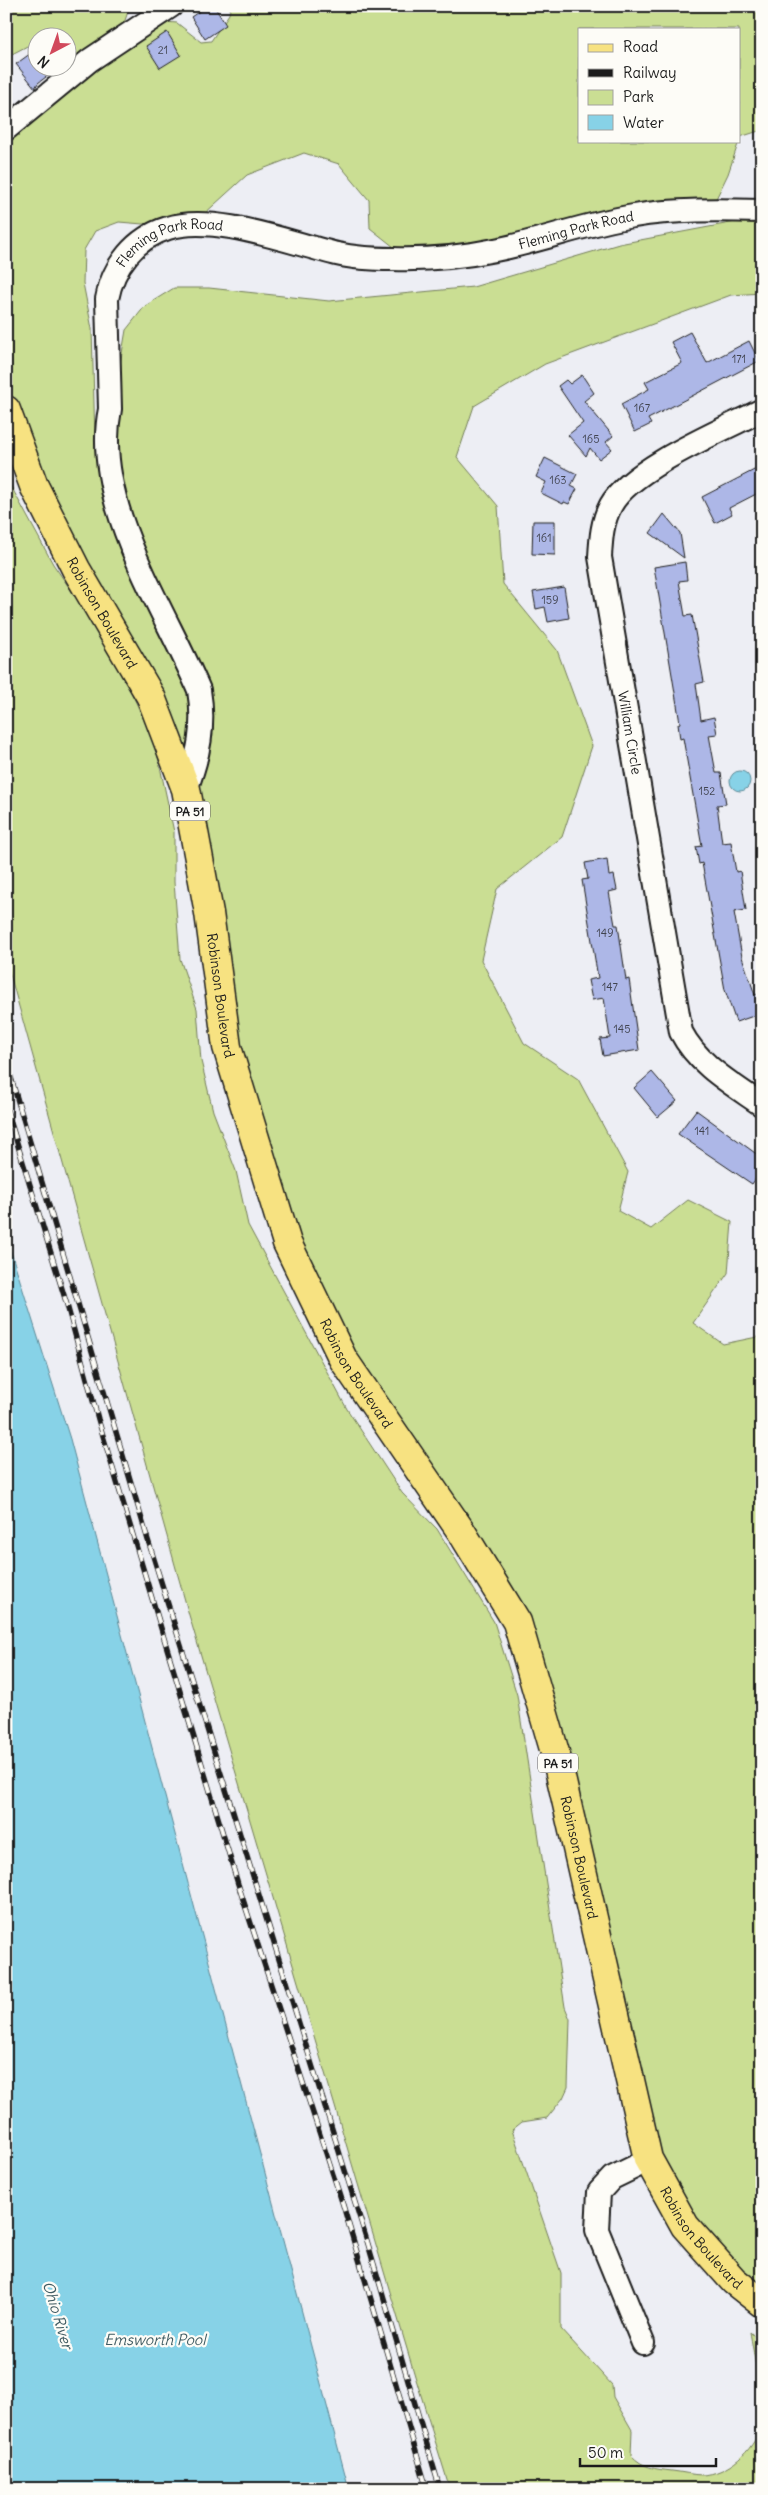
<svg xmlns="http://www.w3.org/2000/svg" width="768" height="2495" viewBox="0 0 768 2495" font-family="Delius,sans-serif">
<rect width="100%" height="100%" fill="#edeef4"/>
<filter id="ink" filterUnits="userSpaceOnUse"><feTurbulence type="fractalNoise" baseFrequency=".02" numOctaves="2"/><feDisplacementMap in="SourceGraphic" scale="10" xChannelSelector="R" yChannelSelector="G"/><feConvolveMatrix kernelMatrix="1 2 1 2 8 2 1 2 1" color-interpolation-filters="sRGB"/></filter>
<g filter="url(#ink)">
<path fill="#cade93" stroke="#737d58" d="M14,6H130L123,26L75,61L68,58V38H38L37,45L33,43L12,54L6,52V25Z
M231,6H762V130L740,137L739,140V29H579V141H739L728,174L711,209L438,255L394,247L370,228L369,200L339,164L304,153L247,175L203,215L167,226L119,222L95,231L84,250L83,283L92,329L95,442L130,551L197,690L191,746L182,750L6,404V140L13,127L153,21L177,23L201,42L211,41L229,14Z
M762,217V293L731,295L545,364L474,406L457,457L498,506L503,584L557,650L592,746L562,837L497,889L481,960L524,1043L578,1079L628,1172L618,1211L651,1229L688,1200L732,1222L728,1273L693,1323L723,1344L762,1336V2297L738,2278L653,2156L527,1623L347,1355L291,1241L233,1047L188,788L204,711L134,550L109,428L126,330L145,306L174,288H209L329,301L473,287L619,244Z
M6,477L53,564L110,647L155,743L174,832V882L180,959L197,1009L201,1061L213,1111L236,1171L248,1225L347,1409L402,1493L437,1529L494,1622L517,1695L565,2007L570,2019L568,2087L563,2098L547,2118L522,2122L512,2130L561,2273V2329L612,2385L613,2397L632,2430L631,2455C643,2468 655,2469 672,2471C682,2472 693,2475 702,2475C728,2474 753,2451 761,2427C765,2412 753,2350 750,2332L762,2343V2489H450L415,2376L189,1615L6,960Z"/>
<path fill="#87d2e7" stroke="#5c8996" d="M730 781a10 10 0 1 1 20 0a10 10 0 1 1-20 0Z
M6,1236L70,1439L349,2489H6Z"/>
<path fill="#adb7e7" stroke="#1c1c1c" d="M207,6H214L226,25L205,39L191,17Z
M167,32L181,55L160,68L146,46Z
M38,48V68H58L38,83L35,88L16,64Z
M690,332L707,363L749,341L759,361L648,419L651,424L635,432L621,404L649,389L645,382L682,363L671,342Z
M582,375L594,393L584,401L613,436L606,442L612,449L599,459L590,448L586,456L568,435L583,423L558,386L566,380L570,384Z
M545,458L577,474L571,486L577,489L569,504L564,502L563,504L541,493L546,482L536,477Z
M762,466V491L729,508L732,514L715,523L702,497Z
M664,514L680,533L684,558L650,533Z
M533,521H555V555L532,554Z
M685,562L687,580L679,581L685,616L692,615L704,682L696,684L701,720L714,717L717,734L709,735L716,773H721L726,804L717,805L722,843L731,842L736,872L740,871L746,910L734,912L742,957L755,995L762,992V1013L736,1022L725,990L702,863L699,864L696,847L702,846L683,738L680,739L678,724L680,723L654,567Z
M564,587L569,618L548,622L545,607L536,609L533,592Z
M607,859L609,876L614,875L617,890L609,892L615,925H618L626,980L629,979L639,1050L603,1056L600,1039L610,1038L604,998L592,1000L588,980L598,978L582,880L588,879L585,863Z
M652,1072L677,1101L658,1117L634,1088Z
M696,1110L762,1158V1170L752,1184L678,1134Z"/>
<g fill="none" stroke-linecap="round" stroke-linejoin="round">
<defs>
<g id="minor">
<path d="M6,129L90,60L171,6"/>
<path id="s1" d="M762,410C723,430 631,468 611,505C602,521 601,539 600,557L681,1032C698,1065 732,1084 762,1105"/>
<path id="s2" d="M186,789C199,756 205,725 199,690C164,607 91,502 110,409L107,299C113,266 135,238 168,228C214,213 290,243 337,254C354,258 376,259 393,259C427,260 461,257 495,250C541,241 587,223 634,216C672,209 723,210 762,211"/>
<path d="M643,2343L597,2230L599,2192L612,2178L649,2160"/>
</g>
<g id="major">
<path id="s3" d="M6,410L34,486L76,569L151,697L186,789L209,913L227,1047L287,1243L343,1359L461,1531L517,1622L556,1756L648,2159L685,2226L734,2281L762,2303"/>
</g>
</defs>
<use href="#minor" stroke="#1c1c1c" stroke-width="26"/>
<use href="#major" stroke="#1c1c1c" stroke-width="31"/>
<use href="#minor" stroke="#fdfcf7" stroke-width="22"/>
<use href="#major" stroke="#f7e281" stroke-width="28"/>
<defs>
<path id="rail" d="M6,1061L148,1540L368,2244L440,2489
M6,1107L67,1305L98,1419L238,1884L343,2205L427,2489"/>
</defs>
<use href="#rail" stroke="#1c1c1c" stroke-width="5.5"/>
<use href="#rail" stroke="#fdfcf7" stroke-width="4" stroke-dasharray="11" stroke-linecap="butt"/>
</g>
</g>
<g text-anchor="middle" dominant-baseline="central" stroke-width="4.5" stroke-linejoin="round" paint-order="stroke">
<g font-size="11" fill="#40434f">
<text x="163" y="50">21</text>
<text x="739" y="359">171</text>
<text x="642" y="408">167</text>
<text x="591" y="439">165</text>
<text x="558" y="480">163</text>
<text x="544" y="538">161</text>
<text x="550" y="600">159</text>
<text x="707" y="791">152</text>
<text x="605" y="933">149</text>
<text x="610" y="987">147</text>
<text x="622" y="1029">145</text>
<text x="702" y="1131">141</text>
</g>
<g fill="#fdfcf7" stroke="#605f5e" stroke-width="1">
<rect x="170" y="801.5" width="40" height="19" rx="4"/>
<rect x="538" y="1753.5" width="40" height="19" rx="4"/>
</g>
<g font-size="12" font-weight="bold" fill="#1c1c1c">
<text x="190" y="811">PA 51</text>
<text x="558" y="1763">PA 51</text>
</g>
<g font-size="14" fill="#1c1c1c" stroke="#fdfcf7">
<text stroke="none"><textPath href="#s2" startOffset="1025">Fleming Park Road</textPath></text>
<text stroke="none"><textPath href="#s2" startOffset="606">Fleming Park Road</textPath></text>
<text stroke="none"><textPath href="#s3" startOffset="225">Robinson Boulevard</textPath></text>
<text stroke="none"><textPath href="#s1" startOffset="412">William Circle</textPath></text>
<text stroke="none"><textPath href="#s3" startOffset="630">Robinson Boulevard</textPath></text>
<text stroke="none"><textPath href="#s3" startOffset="1035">Robinson Boulevard</textPath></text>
<text stroke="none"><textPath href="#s3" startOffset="1575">Robinson Boulevard</textPath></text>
<text stroke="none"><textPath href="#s3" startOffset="1980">Robinson Boulevard</textPath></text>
</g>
<g font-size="15" font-style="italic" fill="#415c63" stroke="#fdfcf7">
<text transform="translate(58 2315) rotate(73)">Ohio River</text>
<text x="155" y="2339">Emsworth Pool</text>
</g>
</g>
<rect width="768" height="2495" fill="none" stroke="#fdfcf7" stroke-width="25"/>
<rect x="12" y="12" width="743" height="2470" fill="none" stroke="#1c1c1c" stroke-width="2" filter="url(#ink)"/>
<rect x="578" y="28" width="162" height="115" fill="#fdfcf7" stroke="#a3a29f"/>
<rect x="588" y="44" width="25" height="8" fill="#f7e281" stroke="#a3a29f"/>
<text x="623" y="52" font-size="15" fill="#1c1c1c">Road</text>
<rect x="588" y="69" width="25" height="8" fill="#1c1c1c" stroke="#a3a29f"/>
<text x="623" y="78" font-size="15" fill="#1c1c1c">Railway</text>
<rect x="588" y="90" width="25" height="15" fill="#cade93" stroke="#a3a29f"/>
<text x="623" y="102" font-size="15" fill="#1c1c1c">Park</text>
<rect x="588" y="115" width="25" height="15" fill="#87d2e7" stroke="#a3a29f"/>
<text x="623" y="128" font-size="15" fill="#1c1c1c">Water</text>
<g transform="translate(52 52) rotate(221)"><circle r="24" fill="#fdfcf7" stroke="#a3a29f"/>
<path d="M0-4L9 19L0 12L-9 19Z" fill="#d1495b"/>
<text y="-8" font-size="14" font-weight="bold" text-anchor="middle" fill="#1c1c1c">N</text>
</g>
<path d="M580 2458v8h136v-8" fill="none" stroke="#1c1c1c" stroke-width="2.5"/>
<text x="588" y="2458" font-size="15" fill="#1c1c1c" stroke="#fdfcf7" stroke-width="4" paint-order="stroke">50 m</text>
</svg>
